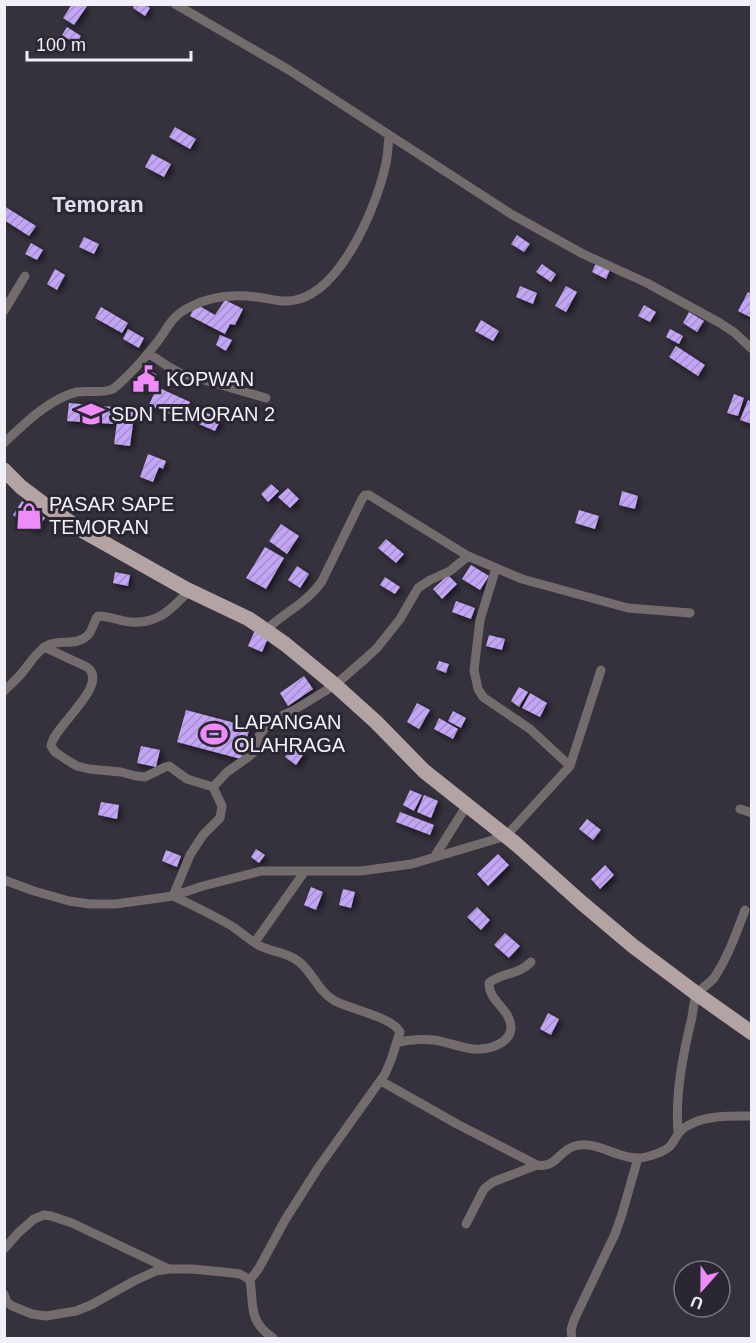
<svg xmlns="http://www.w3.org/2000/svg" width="756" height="1343" viewBox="0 0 756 1343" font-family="Arial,sans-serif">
<defs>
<pattern id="building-hatch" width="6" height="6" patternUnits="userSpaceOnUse" patternTransform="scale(1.5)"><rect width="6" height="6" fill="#c2a5f4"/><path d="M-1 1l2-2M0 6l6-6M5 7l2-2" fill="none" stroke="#a48eca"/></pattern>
<filter id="shadow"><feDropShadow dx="3" dy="3" stdDeviation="3" flood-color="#0009"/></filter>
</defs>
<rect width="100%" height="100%" fill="#35313d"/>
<path fill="url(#building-hatch)" filter="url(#shadow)" d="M72,4L87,6L74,25L63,18Z
M135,4H144L150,8L145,16L133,8Z
M67,27L81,36L76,44L62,35Z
M175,127L196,139L190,149L169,137Z
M152,154L171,164L164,177L145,167Z
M4,206L36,226L29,236L4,220Z
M517,235L530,244L524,252L511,244Z
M84,237L99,244L94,254L79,247Z
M31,243L43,250L37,260L25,254Z
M596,263L610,270L606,279L592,272Z
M542,264L556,274L551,282L536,272Z
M55,269L65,275L57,290L47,284Z
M520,286L537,293L533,304L516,297Z
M566,286L577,292L566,312L555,306Z
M748,292L752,294V313L750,317L738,311Z
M225,300L243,309L235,325L230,324L225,334L190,316L196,304L215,315Z
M644,305L656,312L650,322L638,316Z
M101,307L128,323L122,333L95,318Z
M689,312L704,321L697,332L683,323Z
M481,320L499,331L493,341L475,331Z
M128,329L144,338L139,348L123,339Z
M670,329L683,336L679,344L666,337Z
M220,335L232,340L226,351L216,345Z
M676,346L705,365L698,376L669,357Z
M146,368L157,375L146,391L135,383Z
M157,387L190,402L183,420L149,405Z
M734,394L744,398L738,416L727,413Z
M748,400L752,402V424L740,420Z
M69,403L114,407L113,424L67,421Z
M119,407L135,409L130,446L114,444Z
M198,409L221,419L215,431L192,421Z
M148,454L166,461L163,469L159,467L153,482L140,477Z
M271,484L279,491L268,502L261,494Z
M288,488L299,499L290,508L278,497Z
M622,491L638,496L635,509L619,505Z
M22,501L45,518L36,531L13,515Z
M579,510L599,516L595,529L575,523Z
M281,524L299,536L287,554L269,541Z
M386,539L404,554L396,563L378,548Z
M265,547L284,558L266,589L246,578Z
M471,565L489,576L480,590L462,579Z
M297,566L309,574L300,588L288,580Z
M115,572L130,575L128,586L113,583Z
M448,575L457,584L442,599L433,589Z
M385,577L400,587L395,594L380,585Z
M456,601L475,608L471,619L452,612Z
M255,630L269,636L262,652L248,646Z
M489,635L505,639L502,650L486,646Z
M439,661L449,664L446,673L436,669Z
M304,676L313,689L288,706L280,693Z
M519,687L528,692L519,707L511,701Z
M530,693L547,703L540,717L522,708Z
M417,703L430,710L419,729L407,722Z
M186,710L250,727L241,759L177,742Z
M453,711L466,718L461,728L448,721Z
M439,718L458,729L453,739L434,729Z
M294,744L305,752L296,765L285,757Z
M141,746L160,750L156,767L137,763Z
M410,790L422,795L414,811L403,805Z
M424,795L438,801L431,818L417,812Z
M101,802L119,805L117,819L98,815Z
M400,812L434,825L430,835L396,822Z
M587,819L601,830L593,840L579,829Z
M256,849L265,855L259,863L251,857Z
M166,850L181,856L177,867L162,861Z
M498,854L509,865L488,886L477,874Z
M605,865L614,875L600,889L591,879Z
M311,887L323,892L316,910L304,905Z
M343,889L355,892L351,908L339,905Z
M477,907L490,920L481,930L467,917Z
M505,933L520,946L509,958L494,945Z
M548,1013L559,1019L551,1035L540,1029Z"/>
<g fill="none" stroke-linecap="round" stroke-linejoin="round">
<path stroke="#746c6c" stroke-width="9" d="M175,4L289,70L511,214L583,254L647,283L720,323L735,333L752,349
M4,311L25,276
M148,353L169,367L180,373L266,398
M4,443C23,425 50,398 77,392C89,390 102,394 113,389C128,377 142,361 154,346C168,330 169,317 190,307C210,296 234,294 257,297C267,298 278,302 288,301C339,299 377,206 386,163C388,154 388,145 389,136
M496,568L480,620L474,670L478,689L483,697L530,729L570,766
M266,630C284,613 309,601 322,581L362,499L365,495H369L468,556L522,579L628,608L690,613
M44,647L87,667C111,685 53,726 51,746L55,752L70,762L77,766L89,769L121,772L136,776L145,777L165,767L169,766L187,779L213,787
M4,691C10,685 16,680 21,674C29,665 36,652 46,646C59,638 75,647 87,636C93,631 93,622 98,616C109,616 120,621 131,622C159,624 171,609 189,591
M740,809L752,813
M435,856L467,805
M4,880L34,891L69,901L90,904H116L173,896L203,886L261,871H361L412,864L506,836L570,766L601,670
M255,942L305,871
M397,1043C409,1039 421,1039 434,1040C447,1042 461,1048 474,1049C488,1050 510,1044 511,1028C511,1009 488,1001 489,983C502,972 517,976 531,962
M381,1081L457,1124L537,1165C556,1169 559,1150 575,1146C597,1140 617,1159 638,1158C646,1158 666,1152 671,1145C678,1136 677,1131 689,1125C707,1115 731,1116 752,1116
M678,1132C675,1094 683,1054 692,1017C693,1010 694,1000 697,994C701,988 709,984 714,978C728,957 736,934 745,910
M466,1224L484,1189L493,1182L537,1165
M4,1249L18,1233L34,1219L44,1215L51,1216L72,1223L169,1269
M250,1280L259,1268L285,1220L318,1168L385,1074L391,1060L400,1032C392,1017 350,1009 335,1001C318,992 313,972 298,961C287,952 272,952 260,946C249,940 240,931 230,925C211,914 192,905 173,896L190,855L203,835L220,818L222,806L213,787L227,772L247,758L254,752L259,736L267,725L277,718L294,710L335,685L365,659L377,648L400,619L418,588L430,580L450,571L468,556
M4,1294L7,1302L12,1306L32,1314L46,1316L76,1311L91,1305L134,1281L156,1271L169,1269H192L233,1273L240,1274L250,1280C254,1306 248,1321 273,1338
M572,1338L571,1330L574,1320L615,1234L622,1214L638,1158"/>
<path stroke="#b3a4a3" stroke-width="15" d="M4,470L21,487L49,508L83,531L186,589L249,619L285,644L335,685L376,722L424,771L516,844L582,903L633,946L697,994L752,1033"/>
</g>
<defs>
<symbol id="civic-bare" viewBox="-9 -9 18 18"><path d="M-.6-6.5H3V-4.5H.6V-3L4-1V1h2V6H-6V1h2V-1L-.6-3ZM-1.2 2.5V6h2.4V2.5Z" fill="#ed8cf9" stroke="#2b2732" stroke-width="2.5" paint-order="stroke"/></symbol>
<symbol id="school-bare" viewBox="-9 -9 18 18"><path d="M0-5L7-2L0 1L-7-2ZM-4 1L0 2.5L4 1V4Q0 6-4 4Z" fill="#ed8cf9" stroke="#2b2732" stroke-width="2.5" paint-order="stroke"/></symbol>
<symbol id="shop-bare" viewBox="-9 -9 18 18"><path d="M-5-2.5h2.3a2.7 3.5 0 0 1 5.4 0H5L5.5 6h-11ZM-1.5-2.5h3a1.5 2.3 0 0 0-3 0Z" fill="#ed8cf9" stroke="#2b2732" stroke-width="2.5" paint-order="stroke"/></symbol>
<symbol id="stadium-bare" viewBox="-9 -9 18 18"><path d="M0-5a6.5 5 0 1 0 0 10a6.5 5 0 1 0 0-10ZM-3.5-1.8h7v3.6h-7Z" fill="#ed8cf9" stroke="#2b2732" stroke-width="2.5" paint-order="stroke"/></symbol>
</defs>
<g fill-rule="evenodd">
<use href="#civic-bare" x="127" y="360" width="38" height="38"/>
<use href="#school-bare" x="72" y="395" width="38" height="38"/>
<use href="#shop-bare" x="10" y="497" width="38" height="38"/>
<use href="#stadium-bare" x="195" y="715" width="38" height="38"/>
</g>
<g text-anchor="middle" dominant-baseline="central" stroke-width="6" stroke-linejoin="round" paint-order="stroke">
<g font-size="20" fill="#f1eff7" stroke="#2b2732" text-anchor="start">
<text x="166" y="379">KOPWAN</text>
<text x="111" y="414">SDN TEMORAN 2</text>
<text x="49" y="504">PASAR SAPE<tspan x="49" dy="23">TEMORAN</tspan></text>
<text x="234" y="722">LAPANGAN<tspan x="234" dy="23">OLAHRAGA</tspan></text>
</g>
<g font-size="22" font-weight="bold" fill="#e2ddec" stroke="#2b2732">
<text x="98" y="204">Temoran</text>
</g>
</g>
<rect width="756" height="1343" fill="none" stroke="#f1eff7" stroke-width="12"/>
<g transform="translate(702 1289) rotate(201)"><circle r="28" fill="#2b2732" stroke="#7a7781" stroke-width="1.5"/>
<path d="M0-4.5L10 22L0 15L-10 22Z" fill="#ed8cf9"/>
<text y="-9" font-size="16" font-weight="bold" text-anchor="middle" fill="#f1eff7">U</text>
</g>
<path d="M27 51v9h164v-9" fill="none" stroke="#f1eff7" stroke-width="3"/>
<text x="36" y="51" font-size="18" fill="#f1eff7" stroke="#2b2732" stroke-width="4.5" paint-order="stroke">100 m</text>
</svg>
